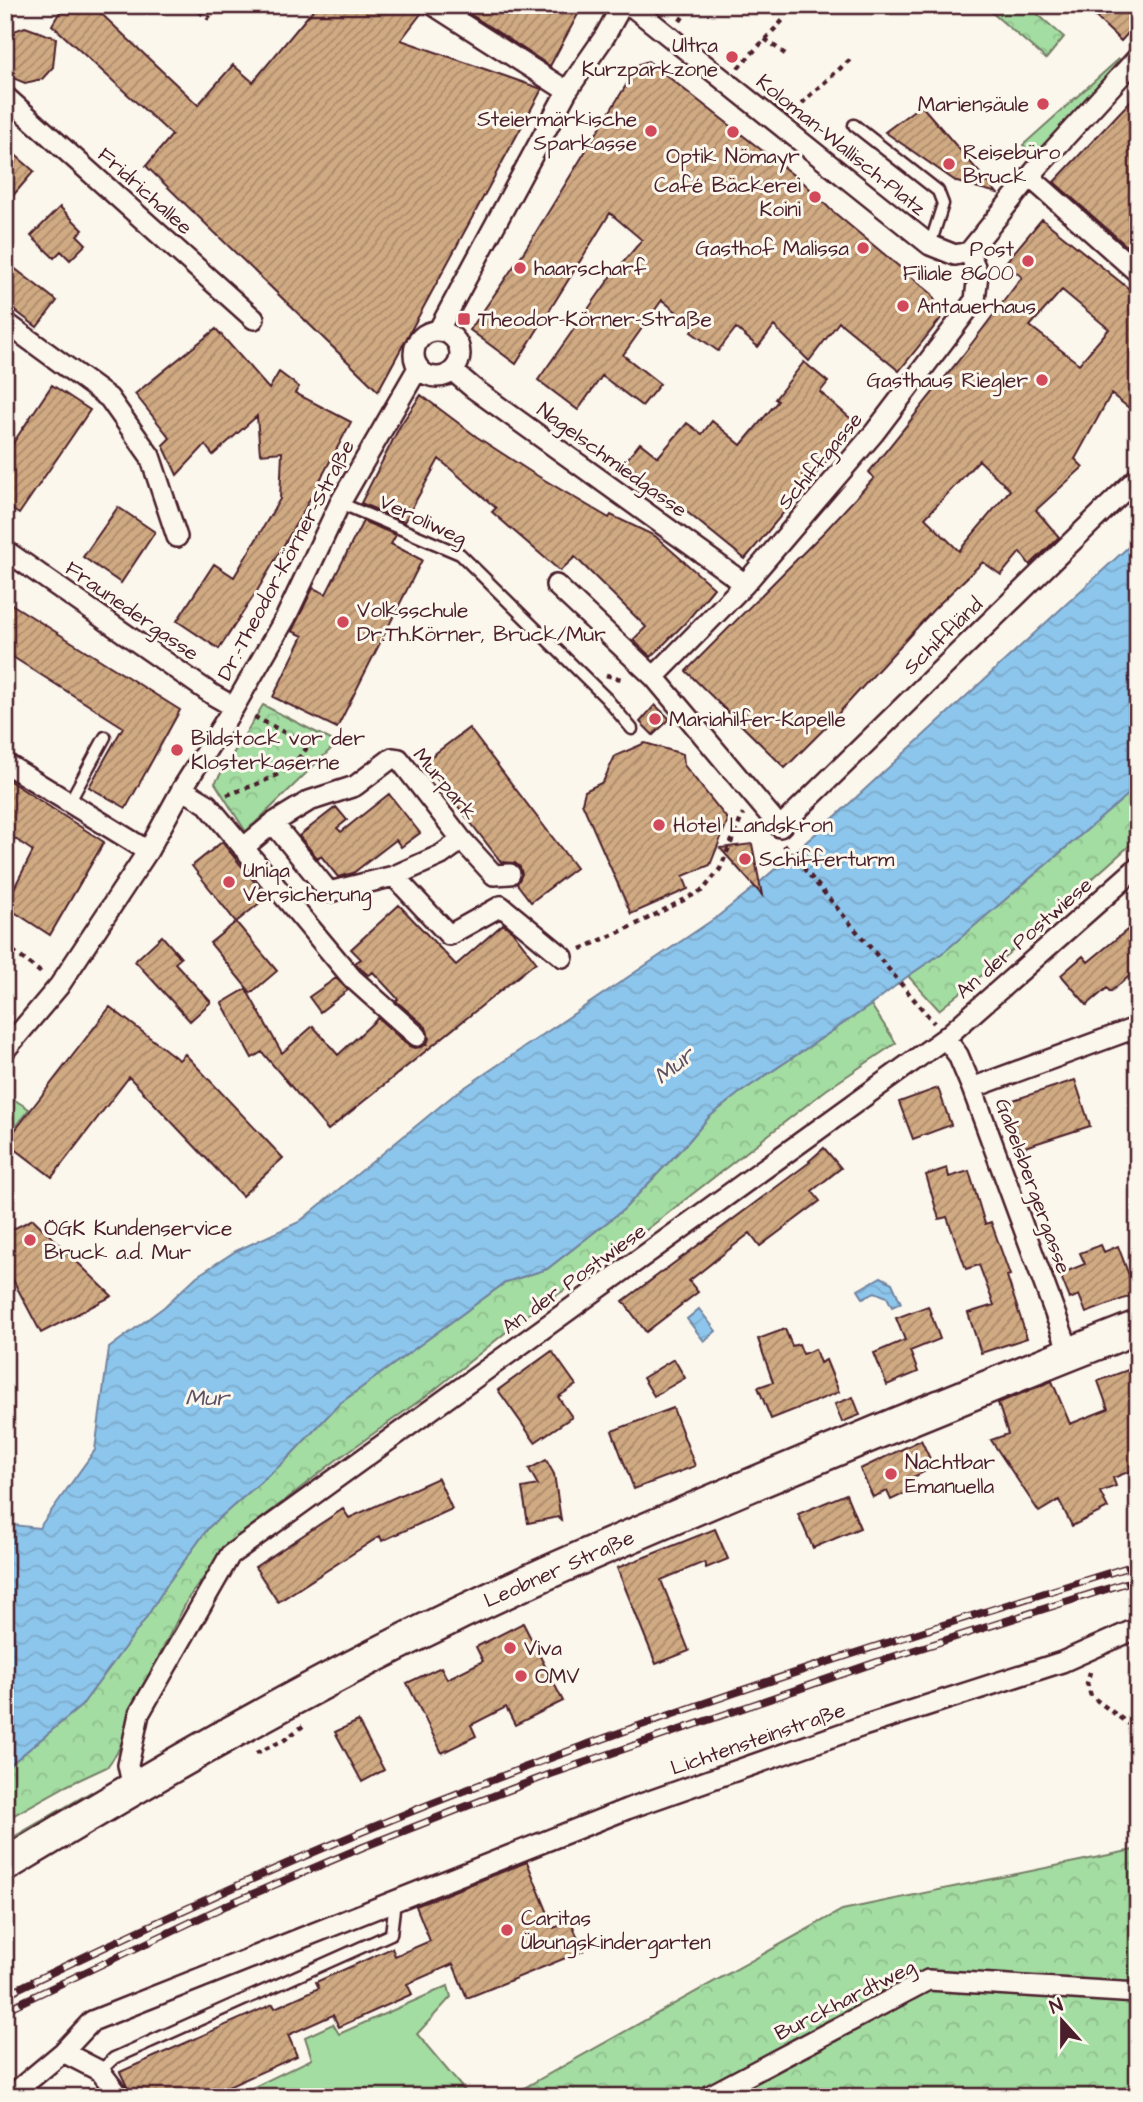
<svg xmlns="http://www.w3.org/2000/svg" width="1143" height="2102" viewBox="0 0 1143 2102" font-family="'Architects Daughter',sans-serif">
<defs>
<pattern id="forest-crowns" width="20" height="18" patternUnits="userSpaceOnUse" patternTransform="scale(1.75)"><rect width="20" height="18" fill="#a3dda2"/><path d="M2 6a3 3 0 1 1 6 0M12 15a3 3 0 1 1 6 0" fill="none" stroke="#8ebd8c"/></pattern>
<pattern id="water-waves" width="16" height="10" patternUnits="userSpaceOnUse" patternTransform="scale(1.75)"><rect width="16" height="10" fill="#8dc6ec"/><path d="M0 5q4-4 8 0t8 0" fill="none" stroke="#7baacb"/></pattern>
<pattern id="building-hatch" width="6" height="6" patternUnits="userSpaceOnUse" patternTransform="scale(1.75)"><rect width="6" height="6" fill="#d0aa82"/><path d="M-1 1l2-2M0 6l6-6M5 7l2-2" fill="none" stroke="#ab8a6b"/></pattern>
</defs>
<rect width="100%" height="100%" fill="#fbf7ec"/>
<filter id="ink" filterUnits="userSpaceOnUse"><feTurbulence type="fractalNoise" baseFrequency=".0143" numOctaves="2"/><feDisplacementMap in="SourceGraphic" scale="14" xChannelSelector="R" yChannelSelector="G"/><feConvolveMatrix kernelMatrix="1 2 1 2 8 2 1 2 1" color-interpolation-filters="sRGB"/></filter>
<g filter="url(#ink)">
<path fill="#a3dda2" stroke="#767e66" stroke-width="2" d="M1119,59L1131,65L1041,164L1023,145Z
M10,1097L29,1109L6,1138L5,1102Z
M91,1792L94,1795L5,1847V1842Z
M448,1986L451,1997L417,2034L470,2097H233L312,2059L305,2037L333,2024L339,2034Z"/>
<path fill="url(#forest-crowns)" stroke="#767e66" stroke-width="2" d="M983,5H1027L1064,37L1046,59Z
M263,705L337,743L246,832L215,783Z
M1138,786V838L1009,953L939,1010L908,976L945,951Z
M871,1005L896,1043L826,1090L595,1270L531,1312L433,1391L335,1461L229,1544L189,1597L161,1652L117,1753L107,1767L66,1786L5,1820V1769L81,1706L144,1621L168,1583L209,1527L286,1460L339,1404L506,1282L547,1269L624,1209L688,1142L709,1117L738,1094Z
M1138,1849V2097H508L842,1910Z"/>
<path fill="url(#water-waves)" stroke="#72839f" stroke-width="2" d="M1138,538V786L945,951L908,976L871,1005L738,1094L709,1117L688,1142L624,1209L547,1269L506,1282L339,1404L286,1460L209,1527L168,1583L144,1621L81,1706L5,1769V1524L39,1528L95,1450L109,1348L164,1307L197,1276L236,1251L299,1222L455,1094L717,917L751,890L837,815Z
M881,1277L892,1283L901,1303L892,1307L887,1297L875,1292L863,1298L858,1290Z
M699,1309L716,1331L704,1341L687,1319Z"/>
<path fill="url(#building-hatch)" stroke="#4a1f2b" stroke-width="2" fill-rule="evenodd" d="M64,5H92L198,105L233,65L253,82L317,5H421L423,11L401,40L542,89L378,391L146,166L172,135L52,25Z
M456,5H583L550,66Z
M1083,5H1138V22L1121,41Z
M25,27L56,38L53,67L42,79L25,83L8,76L5,71V38L11,32Z
M648,61L806,185L830,209L932,294L942,317L899,371L839,322L809,361L774,326L758,347L736,328L718,351L691,332L695,327L662,300L623,355L660,384L642,406L602,376L578,410L538,380L610,278L642,240L610,213L516,364L470,330L525,250L639,64Z
M1138,93V179L1133,193L1138,198V256L1054,182Z
M921,105L997,193L957,182L885,132Z
M5,146L34,171L5,205Z
M60,207L83,230L77,235L86,244L70,260L61,251L54,258L31,236Z
M1042,219L1138,296V415L1111,394L1075,459L1083,467L1036,510L1059,537L1030,565L1020,552L1001,575L983,562L934,609L825,728L785,768L686,671L826,530L874,478L869,472L963,355L1022,277L1005,263ZM1062,290L1109,329L1079,364L1030,326ZM979,460L1010,490L959,551L925,518Z
M5,261L57,301L37,327L5,303Z
M216,329L269,389L279,372L299,387L295,393L351,422L303,512L257,591L219,649L177,621L214,564L234,577L280,499L282,452L260,454L257,416L213,455L205,445L177,475L163,445L170,438L135,394Z
M804,362L828,382L820,392L857,424L745,559L625,462L640,443L658,457L687,423L702,434L712,421L741,445L778,401L775,399Z
M52,385L90,410L19,514L5,505V455Z
M421,395L477,437L531,472L609,518L611,515L655,536L714,588L686,622L651,657L633,640L646,627L575,557L560,571L492,512L496,508L439,459L404,522L361,503L400,426Z
M118,507L155,532L121,583L83,557Z
M363,521L396,535L391,544L422,560L337,728L273,697L303,636L292,631L313,588L326,594Z
M5,600L180,710L126,808L89,787L123,727L5,652Z
M655,705L670,719L653,735L640,722Z
M469,728L576,868L531,902L517,884L522,874L520,867L515,863L501,862L424,762Z
M645,743L683,754L684,765L728,820L710,865L683,876L688,889L631,914L582,803L585,791L603,782L615,756Z
M5,778L104,842L50,935L5,906L33,851L5,832Z
M389,794L420,833L401,847L396,840L353,873L338,877L321,856L318,859L299,836L336,807L347,820L337,828L341,832Z
M222,842L267,897L236,922L192,866Z
M752,844L762,895L720,848Z
M399,905L456,965L503,924L512,931L536,962L328,1130L262,1052L252,1058L222,1003L246,989L282,1053L313,1026L338,1055L378,1018L409,1046L415,1048L421,1047L427,1044L429,1038L426,1027L396,1001L398,999L373,972L368,975L361,969L355,963L361,959L351,949Z
M1138,921V969L1110,992L1107,988L1087,1005L1061,975L1083,956L1088,962Z
M236,922L277,971L251,993L210,943Z
M162,936L181,958L175,963L211,1002L190,1021L135,961Z
M336,978L348,990L320,1012L309,997Z
M110,1007L179,1060L185,1054L283,1158L242,1196L129,1077L52,1177L6,1142Z
M1075,1080L1090,1126L1022,1148L1007,1102Z
M938,1088L951,1125L913,1139L899,1102Z
M824,1148L841,1168L812,1191L820,1201L760,1246L750,1233L689,1281L698,1292L646,1332L623,1301L810,1162L809,1161Z
M947,1168L949,1177L969,1171L985,1224L991,1222L1010,1275L1007,1276L1027,1338L981,1353L968,1313L994,1305L979,1265L966,1269L947,1217L939,1219L926,1175Z
M33,1219L112,1296L41,1333L5,1265V1233Z
M1101,1245L1104,1252L1118,1246L1136,1294L1086,1313L1079,1295L1070,1299L1060,1274L1085,1264L1080,1253Z
M928,1306L940,1339L910,1351L918,1372L887,1385L874,1353L905,1340L896,1318Z
M785,1329L792,1346L799,1344L803,1354L815,1349L820,1363L826,1360L839,1392L771,1419L758,1387L773,1382L758,1339Z
M552,1351L576,1385L558,1397L572,1417L535,1442L498,1390Z
M674,1359L685,1378L654,1396L643,1378Z
M1133,1368L1138,1381V1468L1113,1478L1116,1486L1100,1492L1108,1508L1072,1526L1059,1500L1039,1512L991,1440L1008,1434L998,1403L1052,1381L1070,1424L1108,1409L1098,1381Z
M853,1397L860,1415L842,1422L835,1404Z
M673,1408L695,1466L634,1489L612,1431Z
M921,1440L934,1467L907,1480L912,1490L891,1500L887,1491L873,1497L860,1469Z
M546,1460L554,1474L561,1520L558,1517L528,1523L522,1488L538,1485L529,1469Z
M438,1478L452,1509L382,1541L380,1536L278,1602L255,1567L343,1509L349,1518Z
M846,1494L860,1528L813,1548L798,1514Z
M715,1529L728,1559L706,1568L704,1562L661,1580L689,1651L656,1664L617,1568Z
M523,1623L563,1701L515,1725L506,1707L471,1725L476,1736L442,1753L407,1683L441,1667L447,1679L483,1661L476,1647Z
M358,1721L384,1770L362,1782L335,1732Z
M527,1862L554,1928L571,1921L583,1951L467,1998L453,1964L407,1984L412,1994L339,2027L333,2015L288,2035L297,2056L206,2097H132L120,2072L273,2004L275,2008L319,1988L316,1982L392,1948L395,1956L430,1941L416,1906Z"/>
<g fill="none" stroke-linecap="round" stroke-linejoin="round">
<defs>
<path id="lane" d="M854,125L938,191L943,204L930,245
M340,503L460,554L606,698L632,729
M69,803L105,737
M100,2071L114,2058L391,1934L395,1901"/>
<path id="street" d="M433,5L567,91
M630,5L930,245L955,255L969,252L1037,168L1138,57
M5,96L254,319
M1030,177L1138,273
M5,322L109,398L150,456L177,537
M414 354a23 23 0 1 1 46 0a23 23 0 1 1-46 0Z
M438,331L567,91L605,36L622,5
M453,371L473,388L745,584
M5,550L213,695L234,707
M556,585L654,677L780,827L1138,477
M654,677L745,584L874,433L975,300L978,274L969,252
M5,763L148,851
M182,789L207,804L352,978L417,1036
M243,848L273,823
M510,874L494,875L462,840L441,855L394,876L449,935L501,906L563,957
M394,876L329,892L273,823L309,801L355,786L392,758L399,759L462,840
M945,1038L958,1055L972,1088L1070,1354
M5,1050L59,986L148,851L182,789L234,707L286,617L340,503L418,368
M972,1088L1138,1027
M133,1788L128,1765L139,1714L230,1555L945,1038L1138,867
M63,2052L100,2071L120,2097
M9,2097L63,2052L92,2021L627,1809L863,1726L1062,1662L1138,1628
M707,2097L928,1980L1138,1993"/>
<path id="primary" d="M5,1865C149,1778 295,1693 446,1620C532,1578 619,1541 706,1504C849,1443 993,1384 1138,1327"/>
</defs>
<use href="#lane" stroke="#4a1f2b" stroke-width="15"/>
<use href="#street" stroke="#4a1f2b" stroke-width="24"/>
<use href="#primary" stroke="#4a1f2b" stroke-width="37"/>
<path stroke="#4a1f2b" stroke-width="4.5" stroke-dasharray="5 5" stroke-linecap="butt" d="M191,5L208,18L218,5
M680,21L691,5
M765,39L789,57
M738,68L785,18
M795,111L808,97L853,57
M606,675L625,680
M227,795C256,784 287,776 306,749L299,740L251,715
M784,845L934,1023
M5,945L44,975
M581,949L633,926L703,890L720,869L743,814
M1090,1672L1087,1683L1091,1696L1138,1731
M256,1753L283,1741L303,1726"/>
<use href="#lane" stroke="#fbf7ec" stroke-width="10"/>
<use href="#street" stroke="#fbf7ec" stroke-width="19"/>
<use href="#primary" stroke="#fbf7ec" stroke-width="32"/>
<defs>
<path id="rail" d="M5,1995C153,1923 303,1853 456,1794C680,1706 909,1635 1138,1564
M5,2010L227,1905L363,1847L480,1801L551,1774L883,1660L1138,1579"/>
</defs>
<use href="#rail" stroke="#4a1f2b" stroke-width="8"/>
<use href="#rail" stroke="#fbf7ec" stroke-width="5" stroke-dasharray="16" stroke-linecap="butt"/>
</g>
</g>
<g fill="#d1495b" stroke="#fbf7ec" stroke-width="2.5">
<circle cx="732" cy="57" r="7"/>
<circle cx="1043" cy="104" r="7"/>
<circle cx="651" cy="131" r="7"/>
<circle cx="733" cy="132" r="7"/>
<circle cx="949" cy="164" r="7"/>
<circle cx="815" cy="197" r="7"/>
<circle cx="863" cy="248" r="7"/>
<circle cx="1028" cy="261" r="7"/>
<circle cx="520" cy="268" r="7"/>
<circle cx="903" cy="306" r="7"/>
<rect x="457" y="312" width="14" height="14" rx="3.5"/>
<circle cx="1042" cy="380" r="7"/>
<circle cx="343" cy="622" r="7"/>
<circle cx="655" cy="719" r="7"/>
<circle cx="177" cy="750" r="7"/>
<circle cx="659" cy="825" r="7"/>
<circle cx="745" cy="859" r="7"/>
<circle cx="229" cy="882" r="7"/>
<circle cx="30" cy="1240" r="7"/>
<circle cx="891" cy="1474" r="7"/>
<circle cx="510" cy="1648" r="7"/>
<circle cx="521" cy="1676" r="7"/>
<circle cx="507" cy="1930" r="7"/>
</g>
<g text-anchor="middle" dominant-baseline="central" stroke-width="6" stroke-linejoin="round" paint-order="stroke">
<g font-size="21" fill="#4a1f2b" stroke="#fbf7ec" text-anchor="start">
<text x="718" y="45" text-anchor="end">Ultra<tspan x="718" dy="24">Kurzparkzone</tspan></text>
<text x="1029" y="104" text-anchor="end">Mariensäule</text>
<text x="637" y="119" text-anchor="end">Steiermärkische<tspan x="637" dy="24">Sparkasse</tspan></text>
<text x="963" y="152">Reisebüro<tspan x="963" dy="24">Bruck</tspan></text>
<text x="733" y="156" text-anchor="middle">Optik Nömayr</text>
<text x="801" y="185" text-anchor="end">Café Bäckerei<tspan x="801" dy="24">Koini</tspan></text>
<text x="849" y="248" text-anchor="end">Gasthof Malissa</text>
<text x="1014" y="249" text-anchor="end">Post<tspan x="1014" dy="24">Filiale 8600</tspan></text>
<text x="534" y="268">haarscharf</text>
<text x="917" y="306">Antauerhaus</text>
<text x="478" y="319">Theodor-Körner-Straße</text>
<text x="1028" y="380" text-anchor="end">Gasthaus Riegler</text>
<text x="357" y="610">Volksschule<tspan x="357" dy="24">Dr.Th.Körner, Bruck/Mur</tspan></text>
<text x="669" y="719">Mariahilfer-Kapelle</text>
<text x="191" y="738">Bildstock vor der<tspan x="191" dy="24">Klosterkaserne</tspan></text>
<text x="673" y="825">Hotel Landskron</text>
<text x="759" y="859">Schifferturm</text>
<text x="243" y="870">Uniqa<tspan x="243" dy="24">Versicherung</tspan></text>
<text x="44" y="1228">ÖGK Kundenservice<tspan x="44" dy="24">Bruck a.d. Mur</tspan></text>
<text x="905" y="1462">Nachtbar<tspan x="905" dy="24">Emanuella</tspan></text>
<text x="524" y="1648">Viva</text>
<text x="535" y="1676">OMV</text>
<text x="521" y="1918">Caritas<tspan x="521" dy="24">Übungskindergarten</tspan></text>
</g>
<g font-size="21" fill="#4a1f2b" stroke="#fbf7ec">
<text transform="translate(841 145) rotate(39)">Koloman-Wallisch-Platz</text>
<text transform="translate(145 191) rotate(42)">Fridrichallee</text>
<text transform="translate(612 460) rotate(36)">Nagelschmiedgasse</text>
<text transform="translate(820 461) rotate(-50)">Schiffgasse</text>
<text transform="translate(423 520) rotate(25)">Veroliweg</text>
<text transform="translate(286 560) rotate(-62)">Dr.-Theodor-Körner-Straße</text>
<text transform="translate(132 611) rotate(35)">Fraunedergasse</text>
<text transform="translate(943 636) rotate(-44)">Schiffländ</text>
<text transform="translate(445 784) rotate(50)">Murpark</text>
<text transform="translate(1024 938) rotate(-41)">An der Postwiese</text>
<text transform="translate(1033 1186) rotate(70)">Gabelsbergergasse</text>
<text transform="translate(574 1279) rotate(-36)">An der Postwiese</text>
<text transform="translate(559 1569) rotate(-24)">Leobner Straße</text>
<text transform="translate(758 1739) rotate(-19)">Lichtensteinstraße</text>
<text transform="translate(845 2000) rotate(-27)">Burckhardtweg</text>
</g>
<g font-size="23" font-style="italic" fill="#5e5165" stroke="#fbf7ec">
<text transform="translate(674 1066) rotate(-39)">Mur</text>
<text x="207" y="1398">Mur</text>
</g>
</g>
<rect width="1143" height="2102" fill="none" stroke="#fbf7ec" stroke-width="28"/>
<rect x="14" y="14" width="1115" height="2074" fill="none" stroke="#4a1f2b" stroke-width="2.5" filter="url(#ink)"/>
<g transform="translate(1062 2021) rotate(339)" stroke="#fbf7ec" stroke-width="5" paint-order="stroke">
<path d="M0-5L12 26L0 18L-12 26Z" fill="#4a1f2b"/>
<text y="-10" font-size="19" font-weight="bold" text-anchor="middle" fill="#4a1f2b">N</text>
</g>
</svg>
